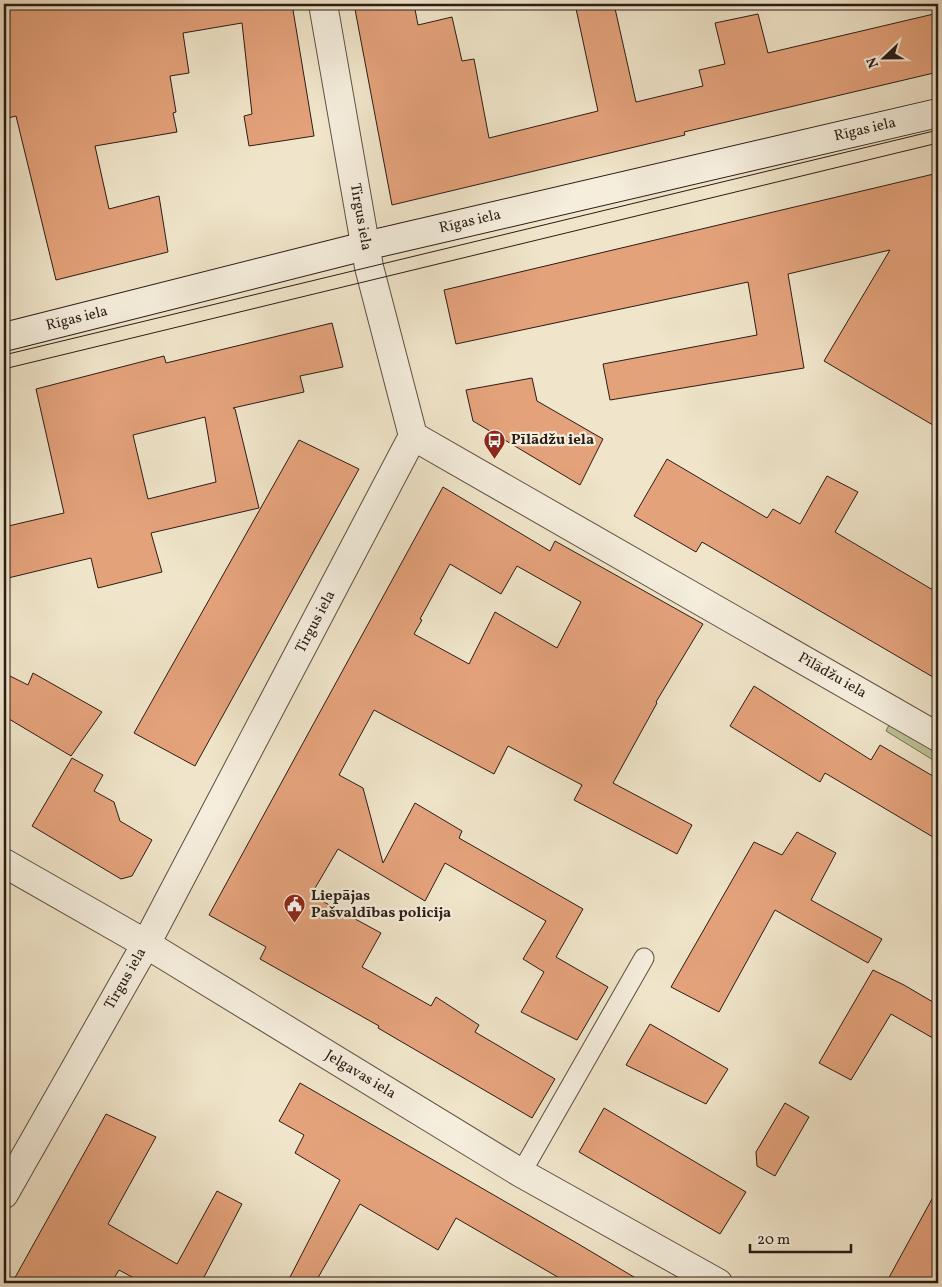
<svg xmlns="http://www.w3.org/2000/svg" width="942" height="1287" viewBox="0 0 942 1287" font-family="Vollkorn,serif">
<rect width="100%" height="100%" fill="#f0e5ca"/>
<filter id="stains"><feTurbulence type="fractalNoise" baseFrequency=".004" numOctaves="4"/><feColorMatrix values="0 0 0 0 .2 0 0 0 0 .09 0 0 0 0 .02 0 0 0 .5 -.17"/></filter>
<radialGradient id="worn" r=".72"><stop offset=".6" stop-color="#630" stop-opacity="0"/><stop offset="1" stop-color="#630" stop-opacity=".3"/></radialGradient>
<path fill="#bcc395" stroke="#747056" d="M891,721L938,749V763L886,731Z"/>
<path fill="#e4a27b" stroke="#2b1c16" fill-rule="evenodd" d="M4,4H292L314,136L249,146L244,116L252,114L242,23L183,33L189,73L170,76L176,112L173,113L177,132L95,146L109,209L159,196L168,252L56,280L16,116L4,119Z
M354,4H414L418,25L452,17L462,61L474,59L489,138L598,111L575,4H614L636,102L703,86L699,70L725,64L715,23L758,14L768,53L938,13V72L684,132L685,135L392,205Z
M938,173V428L824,361L890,250L788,274L804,368L610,400L603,364L757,335L748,282L456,344L444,290Z
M332,323L343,367L300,376L304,392L233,408L235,409L259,508L151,533L162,572L98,588L91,558L4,579V527L64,513L36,389L164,356L166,363ZM205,417L216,482L148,499L133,435Z
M532,378L537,401L603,439L580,485L473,421L466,390Z
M299,440L359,469L195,766L134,733Z
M667,459L767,518L773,509L800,524L827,476L858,492L835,532L938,593V680L702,542L696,552L634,516Z
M443,487L550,551L555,541L703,624L656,702L657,703L613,783L692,825L677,854L574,800L582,785L508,746L494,774L374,710L339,775L363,788L383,863L415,803L462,831L459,838L583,909L556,957L608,987L577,1040L521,1012L544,972L523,959L546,921L445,863L425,901L338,849L311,895L381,933L362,967L431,1006L436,997L479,1025L475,1032L555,1079L532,1118L378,1028L379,1026L260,959L266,947L209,915ZM450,564L501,594L517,566L581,602L557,648L495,612L469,664L414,634L422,620L420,619Z
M4,673L28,685L33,673L102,712L71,756L4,716Z
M754,686L871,760L880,745L938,779V840L825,773L820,782L730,726Z
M72,758L103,775L94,791L114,802L120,821L152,840L132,876L121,879L32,826Z
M797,832L836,853L811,900L882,939L868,963L775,910L719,1012L671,987L754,842L782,855Z
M873,970L904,985L938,1005V1041L891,1014L851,1080L819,1063Z
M650,1024L728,1069L706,1104L626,1065Z
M300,1083L575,1242L644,1283H568L456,1218L438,1250L360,1204L315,1283H287L340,1180L295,1153L304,1135L279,1121Z
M785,1103L809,1117L775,1176L757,1166L756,1152Z
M604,1108L746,1192L720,1234L579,1152Z
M106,1114L156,1137L108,1224L177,1264L217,1191L242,1204L203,1279L212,1283H143L119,1270L111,1283H12Z
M938,1188V1283H886Z"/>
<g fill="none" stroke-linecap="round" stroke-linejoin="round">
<defs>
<path id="lane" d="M521,1173L644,958"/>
<path id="street" d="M413,436L938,737
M4,863L146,944L521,1173L718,1283
M4,1194L146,944L413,436L369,267L323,4"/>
<path id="secondary" d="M4,337L365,246L938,113"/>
</defs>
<use href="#lane" stroke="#5c4e43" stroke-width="21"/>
<use href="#street" stroke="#5c4e43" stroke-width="30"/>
<use href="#secondary" stroke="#2b1c16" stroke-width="30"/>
<use href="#lane" stroke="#f5eedd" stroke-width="19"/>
<use href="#street" stroke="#f5eedd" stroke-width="28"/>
<use href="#secondary" stroke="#f5eedd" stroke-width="28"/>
<path stroke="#2b1c16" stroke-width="1" d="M4,355L938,130
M4,369L938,143"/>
</g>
<defs>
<symbol id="bus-pin" viewBox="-11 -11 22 30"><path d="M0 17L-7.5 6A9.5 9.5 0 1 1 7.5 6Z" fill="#8f2418" stroke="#f5eedd"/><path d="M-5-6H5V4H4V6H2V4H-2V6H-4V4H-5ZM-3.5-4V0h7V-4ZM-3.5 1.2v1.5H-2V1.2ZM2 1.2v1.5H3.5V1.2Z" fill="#fff"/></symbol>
<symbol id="civic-pin" viewBox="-11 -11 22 30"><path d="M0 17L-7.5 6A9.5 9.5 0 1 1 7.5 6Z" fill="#8f2418" stroke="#f5eedd"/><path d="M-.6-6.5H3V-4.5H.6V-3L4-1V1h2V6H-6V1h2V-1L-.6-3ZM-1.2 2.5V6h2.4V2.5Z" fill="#fff"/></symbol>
</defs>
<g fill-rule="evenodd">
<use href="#bus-pin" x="482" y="428" width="25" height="34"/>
<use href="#civic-pin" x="282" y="892" width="25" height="34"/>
</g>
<g text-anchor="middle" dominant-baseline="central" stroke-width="4.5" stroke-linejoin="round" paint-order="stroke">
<g font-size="15" fill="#2b1c16" stroke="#f5eedd">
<text transform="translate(865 130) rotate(-13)">Rīgas iela</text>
<text transform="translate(360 217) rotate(80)">Tirgus iela</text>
<text transform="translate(470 222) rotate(-13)">Rīgas iela</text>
<text transform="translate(77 319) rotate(-14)">Rīgas iela</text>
<text transform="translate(316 622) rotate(-62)">Tirgus iela</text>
<text transform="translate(832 676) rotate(30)">Pīlādžu iela</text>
<text transform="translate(126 979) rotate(-60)">Tirgus iela</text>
<text transform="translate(360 1075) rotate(31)">Jelgavas iela</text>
</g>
<g font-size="15" font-weight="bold" fill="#2b1c16" stroke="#f5eedd" text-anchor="start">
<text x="511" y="440">Pīlādžu iela</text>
<text x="311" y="896">Liepājas<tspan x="311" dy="17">Pašvaldības policija</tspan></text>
</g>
</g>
<rect width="942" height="1287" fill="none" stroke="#f0e5ca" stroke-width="20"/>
<rect x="5" y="5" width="932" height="1277" fill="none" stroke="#2b1c16" stroke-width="2.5"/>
<rect x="10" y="10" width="922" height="1267" fill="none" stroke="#2b1c16"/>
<g transform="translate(884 58) rotate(248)" stroke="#f5eedd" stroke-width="4" paint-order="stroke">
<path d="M0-4L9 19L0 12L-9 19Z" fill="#2b1c16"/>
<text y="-8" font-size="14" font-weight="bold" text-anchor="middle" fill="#2b1c16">N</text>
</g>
<path d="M750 1244v8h101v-8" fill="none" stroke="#2b1c16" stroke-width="2.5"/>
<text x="757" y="1244" font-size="15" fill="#2b1c16" stroke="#f5eedd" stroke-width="4" paint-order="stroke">20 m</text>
<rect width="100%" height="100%" filter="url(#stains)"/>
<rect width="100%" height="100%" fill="url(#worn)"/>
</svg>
